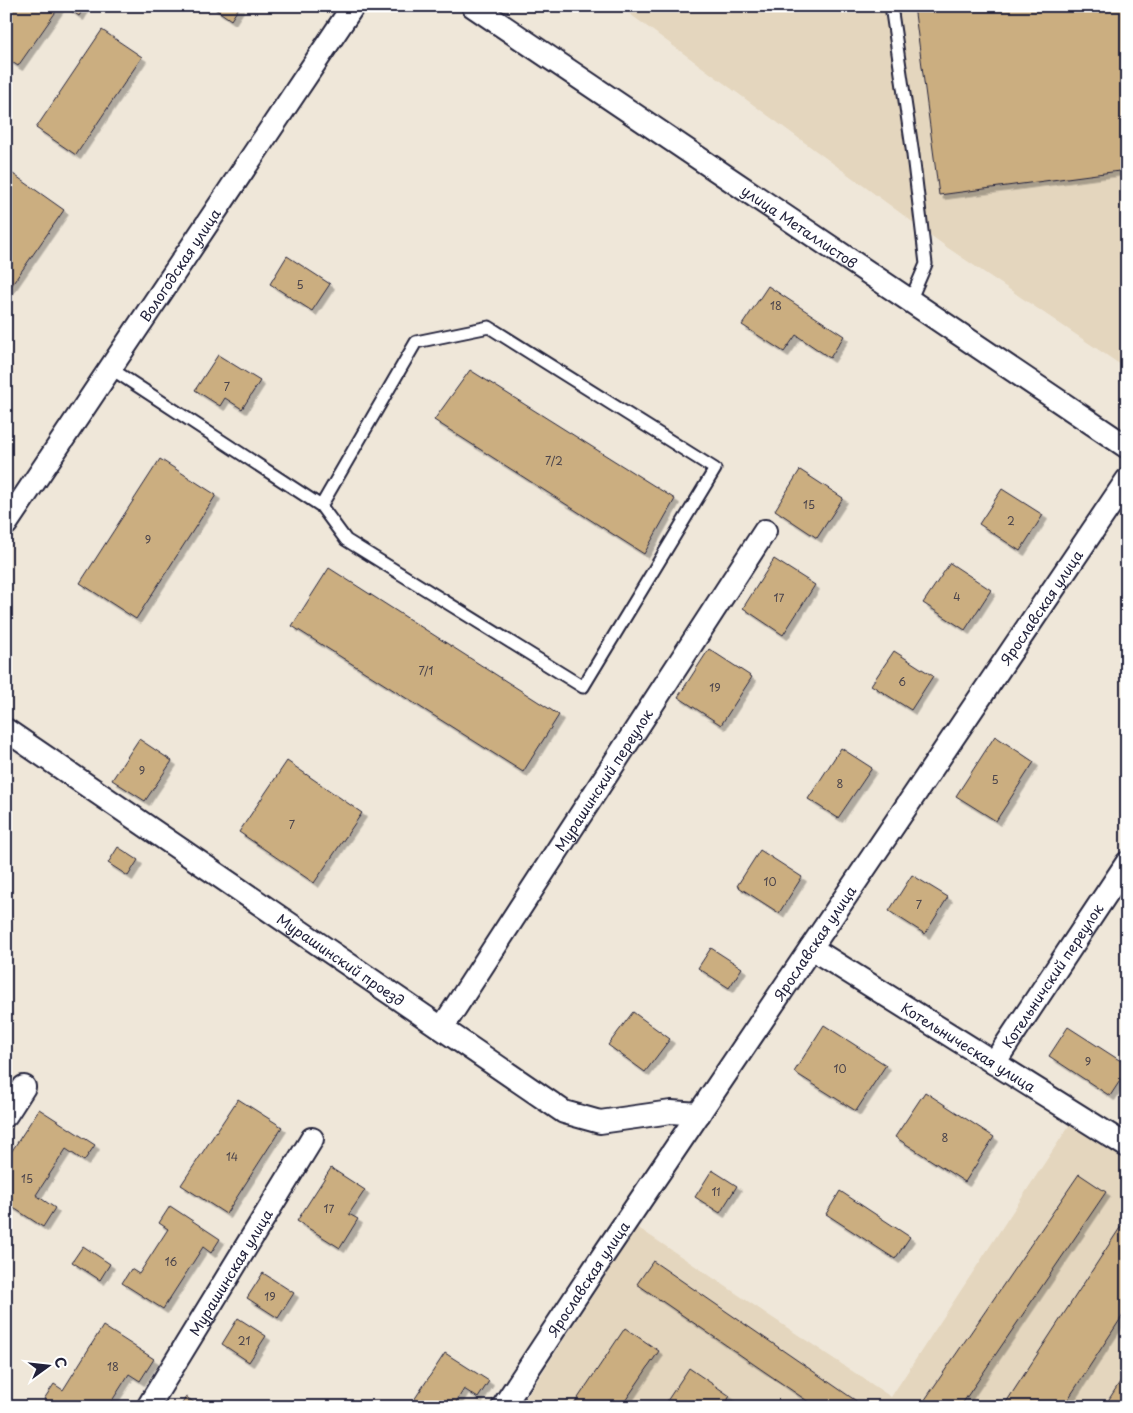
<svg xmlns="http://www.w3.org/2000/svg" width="1133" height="1413" viewBox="0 0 1133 1413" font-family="'Playpen Sans',sans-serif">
<defs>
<filter id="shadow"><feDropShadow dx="4.5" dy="4.5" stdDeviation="0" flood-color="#0004"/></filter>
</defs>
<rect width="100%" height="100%" fill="#efe7d9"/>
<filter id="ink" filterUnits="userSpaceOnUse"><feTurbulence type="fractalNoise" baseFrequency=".02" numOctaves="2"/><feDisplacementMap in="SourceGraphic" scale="10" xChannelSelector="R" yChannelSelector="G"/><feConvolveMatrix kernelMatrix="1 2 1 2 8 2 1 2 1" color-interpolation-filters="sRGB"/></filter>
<g filter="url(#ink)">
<path fill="#e4d6be" d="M619,6H1127V369L948,248Z
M1078,1112L1127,1147V1407H520L637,1227L891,1397Z"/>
<path fill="#cbae80" stroke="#22223b" filter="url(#shadow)" d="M6,6H60L18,66L6,58Z
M65,6H85L79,16Z
M211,6H240L231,20Z
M914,6H1127V170L939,195Z
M102,30L142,57L76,155L36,128Z
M6,169L64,210L7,292L6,291Z
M287,256L330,284L312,311L270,284Z
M768,286L844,336L830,358L796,335L784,352L742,325Z
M218,355L260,381L242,409L225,398L220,406L195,390Z
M470,370L675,499L644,554L434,420Z
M160,459L216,495L136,619L80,583Z
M800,470L843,498L817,538L775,510Z
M1002,489L1043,515L1020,551L979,524Z
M774,559L815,585L783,635L743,608Z
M950,563L991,590L965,630L923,603Z
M329,568L559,715L523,772L292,626Z
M709,649L752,677L721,725L678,697Z
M894,651L933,676L911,710L871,685Z
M995,736L1034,762L996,821L956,796Z
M139,739L172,761L145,801L112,780Z
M841,748L872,768L838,818L808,799Z
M287,761L362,813L314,883L239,832Z
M118,847L138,860L128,876L108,863Z
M760,850L802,877L779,913L737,886Z
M912,875L948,897L925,934L889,911Z
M711,948L742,968L729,988L698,968Z
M633,1012L670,1039L645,1072L608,1045Z
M824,1025L886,1065L856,1111L794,1072Z
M1068,1027L1127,1065V1070L1110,1096L1049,1056Z
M925,1092L994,1137L965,1182L895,1137Z
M238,1099L282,1127L226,1214L181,1185Z
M39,1109L95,1145L84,1161L66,1149L36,1195L55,1208L43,1227L6,1203V1160Z
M331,1168L365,1190L349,1214L358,1219L340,1248L297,1221Z
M712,1170L737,1186L720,1213L695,1197Z
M1079,1174L1106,1192L960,1407H920Z
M840,1191L910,1237L895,1259L826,1214Z
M170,1206L220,1239L211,1253L203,1247L163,1309L122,1283L131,1269L139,1274L168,1229L159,1223Z
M1127,1217V1309L1063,1407H1003Z
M83,1246L110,1264L100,1280L72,1262Z
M653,1261L865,1407H816L637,1284Z
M263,1273L294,1293L278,1318L247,1298Z
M238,1318L266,1336L249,1362L222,1344Z
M103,1326L154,1359L140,1381L129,1374L108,1407H56L44,1399L54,1384L63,1390Z
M625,1328L659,1351L621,1407H572Z
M445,1353L489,1381L478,1398L464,1389L453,1407H419L412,1403Z
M689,1368L730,1396L723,1407H663Z
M1127,1371V1407H1104Z
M186,1397L201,1407H180Z"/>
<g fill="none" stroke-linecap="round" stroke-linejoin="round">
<defs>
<path id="lane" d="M891,6L913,155L926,264L910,301
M110,368L321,506L416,342L489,327L715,469L583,687L346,540L321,506"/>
<g id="street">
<path id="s1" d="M473,6L1127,447"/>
<path id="s2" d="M6,524L353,6"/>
<path id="s3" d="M6,730L564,1112L600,1122L671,1112L699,1114"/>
<path id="s4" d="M811,948L1127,1146"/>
<path id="s5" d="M442,1028L765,531"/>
<path id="s6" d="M994,1063L1127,863"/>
<path d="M6,1115L24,1087"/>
<path id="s7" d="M148,1407L312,1139"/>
<path id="s8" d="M503,1407L594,1269L1127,480"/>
</g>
</defs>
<use href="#lane" stroke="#22223b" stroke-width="15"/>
<use href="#street" stroke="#22223b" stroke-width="26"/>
<use href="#lane" stroke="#fff" stroke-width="11"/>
<use href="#street" stroke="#fff" stroke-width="22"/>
</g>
</g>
<g text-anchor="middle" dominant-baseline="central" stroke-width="4" stroke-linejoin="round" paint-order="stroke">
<g font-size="11" fill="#4c454c">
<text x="300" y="284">5</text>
<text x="776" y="305">18</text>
<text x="227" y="386">7</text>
<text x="554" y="460">7/2</text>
<text x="809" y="504">15</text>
<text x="1011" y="520">2</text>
<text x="148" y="539">9</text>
<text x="957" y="596">4</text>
<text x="779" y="597">17</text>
<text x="426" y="670">7/1</text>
<text x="902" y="681">6</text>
<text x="715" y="687">19</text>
<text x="142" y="770">9</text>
<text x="995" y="779">5</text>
<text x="840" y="783">8</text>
<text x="292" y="824">7</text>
<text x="770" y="881">10</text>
<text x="919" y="904">7</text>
<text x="1088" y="1061">9</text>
<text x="840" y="1068">10</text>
<text x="945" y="1137">8</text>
<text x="232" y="1156">14</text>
<text x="27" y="1178">15</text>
<text x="716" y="1191">11</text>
<text x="329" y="1208">17</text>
<text x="171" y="1261">16</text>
<text x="270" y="1296">19</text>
<text x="244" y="1340">21</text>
<text x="113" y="1366">18</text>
</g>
<g font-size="14" fill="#22223b" stroke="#fff">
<text stroke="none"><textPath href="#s1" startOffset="394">улица Металлистов</textPath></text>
<text stroke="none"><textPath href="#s2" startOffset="312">Вологодская улица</textPath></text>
<text stroke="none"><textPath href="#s8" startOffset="964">Ярославская улица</textPath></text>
<text stroke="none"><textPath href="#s5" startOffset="296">Мурашинский переулок</textPath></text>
<text stroke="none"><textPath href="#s8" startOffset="559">Ярославская улица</textPath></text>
<text stroke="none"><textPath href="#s3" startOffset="406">Мурашинский проезд</textPath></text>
<text stroke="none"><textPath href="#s6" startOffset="105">Котельничский переулок</textPath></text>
<text stroke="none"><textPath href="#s4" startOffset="186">Котельническая улица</textPath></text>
<text stroke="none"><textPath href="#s7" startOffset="158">Мурашинская улица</textPath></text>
<text stroke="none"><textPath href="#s8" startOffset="154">Ярославская улица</textPath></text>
</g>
</g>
<rect width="1133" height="1413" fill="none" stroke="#fff" stroke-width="25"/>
<rect x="12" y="12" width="1108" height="1388" fill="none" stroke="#22223b" stroke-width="2" filter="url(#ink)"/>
<g transform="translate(48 1366) rotate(75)" stroke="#ffffff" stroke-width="4" paint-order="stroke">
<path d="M0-4L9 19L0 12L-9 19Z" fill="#22223b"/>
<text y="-8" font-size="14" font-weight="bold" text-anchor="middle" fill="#22223b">С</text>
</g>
</svg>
